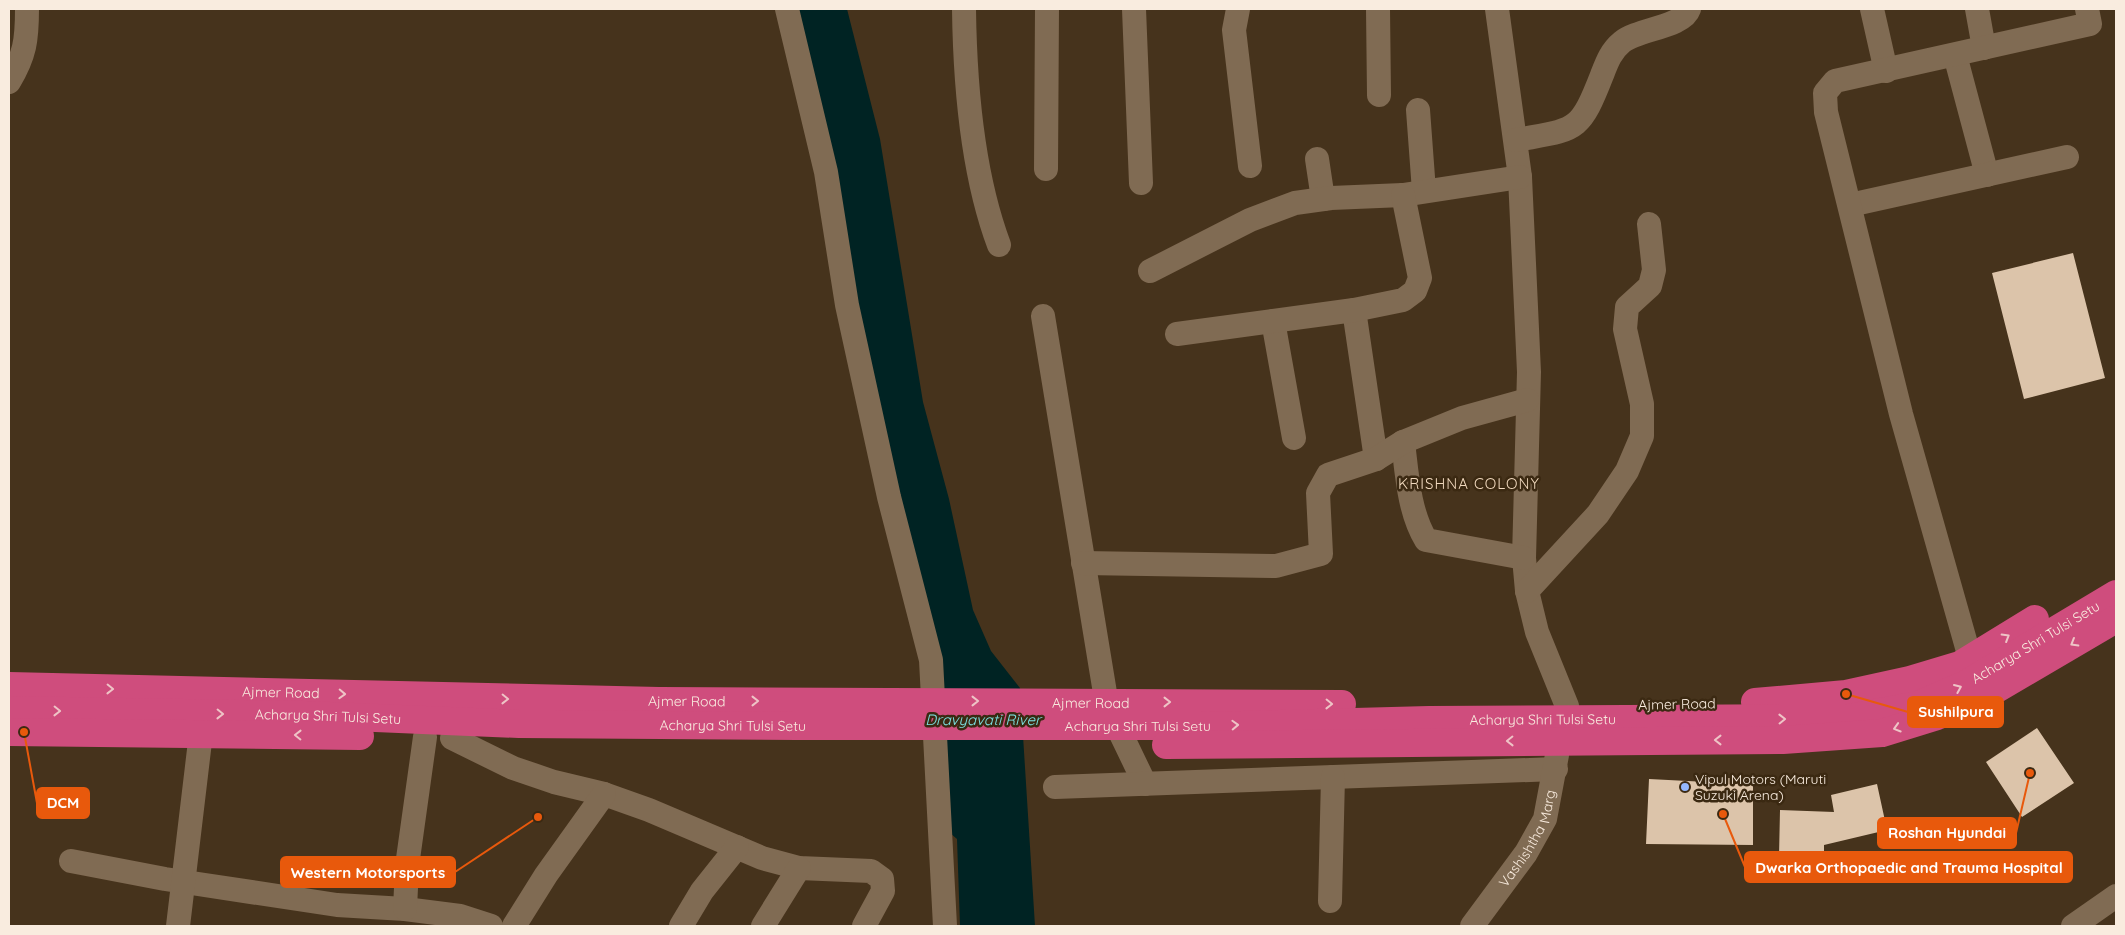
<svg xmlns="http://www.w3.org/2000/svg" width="2125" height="935" viewBox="0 0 2125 935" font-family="Quicksand,sans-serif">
<rect width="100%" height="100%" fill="#46331c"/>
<path fill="#002323" d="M799,9H847L880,139L923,402L949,499L973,610L991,651L1020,688L1035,926H960L957,839L950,833L882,432Z"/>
<path fill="#dcc4aa" d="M2073,253L2105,378L2024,399L1992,273Z
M2037,728L2074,783L2022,817L1986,762Z
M1707,778H1753V845L1646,844L1649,779L1707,782Z
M1877,784L1887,830L1824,845V857H1779L1780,810L1834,812L1831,795Z"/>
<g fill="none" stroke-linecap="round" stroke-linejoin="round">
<g stroke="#806b53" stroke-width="24">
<path d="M787,9L826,172L847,305L889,497L931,660L945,926"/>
<path d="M964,9C965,85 972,173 999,245"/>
<path d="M1134,9L1141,183"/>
<path d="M1238,9L1234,30L1250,166"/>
<path d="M1378,9L1379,95"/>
<path d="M1497,9L1520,177L1529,372L1524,558L1527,591L1537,632L1567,706"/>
<path d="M1872,9L1886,71"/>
<path d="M1977,9L1984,48"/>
<path d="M1955,55L1987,175"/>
<path d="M9,82C25,55 27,40 27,9"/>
<path d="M1418,110L1424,191"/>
<path d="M1516,140C1576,129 1579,134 1602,75C1607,62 1611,51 1622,42C1638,29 1683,27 1689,9"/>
<path d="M1317,159L1323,199"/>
<path d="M1046,169L1047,9"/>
<path d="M1850,205L2067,157"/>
<path d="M1150,271L1250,220L1295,203L1331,198L1403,195L1520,177"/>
<path d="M1354,310L1376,459"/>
<path d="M1043,316L1107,705L1145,784"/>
<path d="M1273,321L1294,438"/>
<path d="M1177,334L1354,310L1403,300L1415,291L1420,278L1403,195"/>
<path d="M1403,442C1407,475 1409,512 1426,540L1524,558"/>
<path d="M1083,563L1276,566L1321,554L1318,493L1328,475L1376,459L1403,442L1462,418L1527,400"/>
<path d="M1527,591L1598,514L1627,471L1642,436V404L1625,329L1627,307L1650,286L1654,270L1649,224"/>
<path d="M1970,658L1901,414L1826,112L1825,93L1835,81L2090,24L2087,9"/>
<path d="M452,738L513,768L554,782L604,794L649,810L762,858L799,868L871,871L882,879L883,891L864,926"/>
<path d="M1055,787L1556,769"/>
<path d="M71,861L165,879L337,905L405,909L460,916L491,926"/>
<path d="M1330,901L1333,777"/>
<path d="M405,909L407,866L425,737"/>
<path d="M178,926L201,733"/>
<path d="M514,926L546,875L604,794"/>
<path d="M681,926L702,891L737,847"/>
<path d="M763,926L799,868"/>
<path id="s1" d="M1472,926L1526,853L1545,819L1557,755"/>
<path d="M2073,926L2116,896"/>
</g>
<g stroke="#cf4d7d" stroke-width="28">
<path id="s2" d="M9,686L659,701L1342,704"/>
<path d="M1755,702L1846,694L1910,680L1960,665L2035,619"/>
<path id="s3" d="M9,710L305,715L519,724L797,726H1201L1429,720L1848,718L1918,705L1966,684L2116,594"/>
<path d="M9,732L360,736"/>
<path d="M1166,745L1783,740L1882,733L1937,716L1978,700L2116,619"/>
</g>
</g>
<defs><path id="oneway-chevron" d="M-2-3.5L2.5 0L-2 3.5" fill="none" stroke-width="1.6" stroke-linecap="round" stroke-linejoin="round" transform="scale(1.25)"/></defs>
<g stroke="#eec4c6">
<use href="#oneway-chevron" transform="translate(2006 637) rotate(-31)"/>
<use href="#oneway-chevron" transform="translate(2074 643) rotate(150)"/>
<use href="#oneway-chevron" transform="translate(1958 688) rotate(-23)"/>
<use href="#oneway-chevron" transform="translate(110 689) rotate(1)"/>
<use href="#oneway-chevron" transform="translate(342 694) rotate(2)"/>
<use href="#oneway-chevron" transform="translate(505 699) rotate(1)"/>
<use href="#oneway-chevron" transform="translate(755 701)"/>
<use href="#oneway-chevron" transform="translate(975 701)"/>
<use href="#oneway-chevron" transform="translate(1167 702)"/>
<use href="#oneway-chevron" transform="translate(1329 704) rotate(1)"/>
<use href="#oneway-chevron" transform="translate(57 711) rotate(1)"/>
<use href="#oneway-chevron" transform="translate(220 714) rotate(1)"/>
<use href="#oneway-chevron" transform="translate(1782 719) rotate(-1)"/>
<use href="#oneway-chevron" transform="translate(1235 725) rotate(-2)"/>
<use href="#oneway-chevron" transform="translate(1897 728) rotate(163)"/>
<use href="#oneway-chevron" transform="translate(298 735) rotate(-179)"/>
<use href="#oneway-chevron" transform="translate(1718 740) rotate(180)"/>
<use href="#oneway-chevron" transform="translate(1510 741) rotate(179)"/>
</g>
<circle fill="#95b7fd" stroke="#3b2912" stroke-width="2" cx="1685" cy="787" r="5"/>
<g text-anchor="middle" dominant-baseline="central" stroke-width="5" stroke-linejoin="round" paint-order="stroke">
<g font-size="14" fill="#f9ecdf" stroke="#3b2912">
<text stroke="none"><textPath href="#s3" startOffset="2044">Acharya Shri Tulsi Setu</textPath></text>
<text stroke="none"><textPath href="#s2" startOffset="272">Ajmer Road</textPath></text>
<text stroke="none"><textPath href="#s2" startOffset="678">Ajmer Road</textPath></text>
<text stroke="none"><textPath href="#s2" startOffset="1082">Ajmer Road</textPath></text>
<text transform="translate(1677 704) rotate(-1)">Ajmer Road</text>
<text stroke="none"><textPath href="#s3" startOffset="319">Acharya Shri Tulsi Setu</textPath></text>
<text stroke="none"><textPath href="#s3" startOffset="1534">Acharya Shri Tulsi Setu</textPath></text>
<text stroke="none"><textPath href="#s3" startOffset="724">Acharya Shri Tulsi Setu</textPath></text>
<text stroke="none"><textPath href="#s3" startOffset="1129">Acharya Shri Tulsi Setu</textPath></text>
<text stroke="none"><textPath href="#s1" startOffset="105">Vashishtha Marg</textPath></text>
</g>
<g font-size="14" fill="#f9ecdf" stroke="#3b2912" text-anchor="start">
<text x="1695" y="779">Vipul Motors (Maruti<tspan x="1695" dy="16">Suzuki Arena)</tspan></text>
</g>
<g font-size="15" letter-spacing="1" fill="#f1d9be" stroke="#3b2912">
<text x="1469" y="483">KRISHNA COLONY</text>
</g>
<g font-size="15" font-style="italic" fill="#7be3e3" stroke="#3b2912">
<text x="983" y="719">Dravyavati River</text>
</g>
</g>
<path fill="none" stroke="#e8590c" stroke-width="2" d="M1846 694L1908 712M24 732L37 803M2030 773L2016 833M1723 814L1745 867M538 817L455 872"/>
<g fill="#e8590c" stroke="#3b2912" stroke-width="2">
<circle cx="1846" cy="694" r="5"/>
<circle cx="24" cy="732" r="5"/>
<circle cx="2030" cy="773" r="5"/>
<circle cx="1723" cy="814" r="5"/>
<circle cx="538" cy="817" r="5"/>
</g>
<g fill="#e8590c" stroke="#e8590c" stroke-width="2">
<rect x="1908" y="697" width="95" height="30" rx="5"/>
<rect x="37" y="788" width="52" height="30" rx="5"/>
<rect x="1878" y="818" width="138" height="30" rx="5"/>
<rect x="1745" y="852" width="327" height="30" rx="5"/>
<rect x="281" y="857" width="174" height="30" rx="5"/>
</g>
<g font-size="15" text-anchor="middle" font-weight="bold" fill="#fff">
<text x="1956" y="717">Sushilpura</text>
<text x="63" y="808">DCM</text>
<text x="1947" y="838">Roshan Hyundai</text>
<text x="1909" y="873">Dwarka Orthopaedic and Trauma Hospital</text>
<text x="368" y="878">Western Motorsports</text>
</g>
<rect width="2125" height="935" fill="none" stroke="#f9ecdf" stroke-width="20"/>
</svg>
